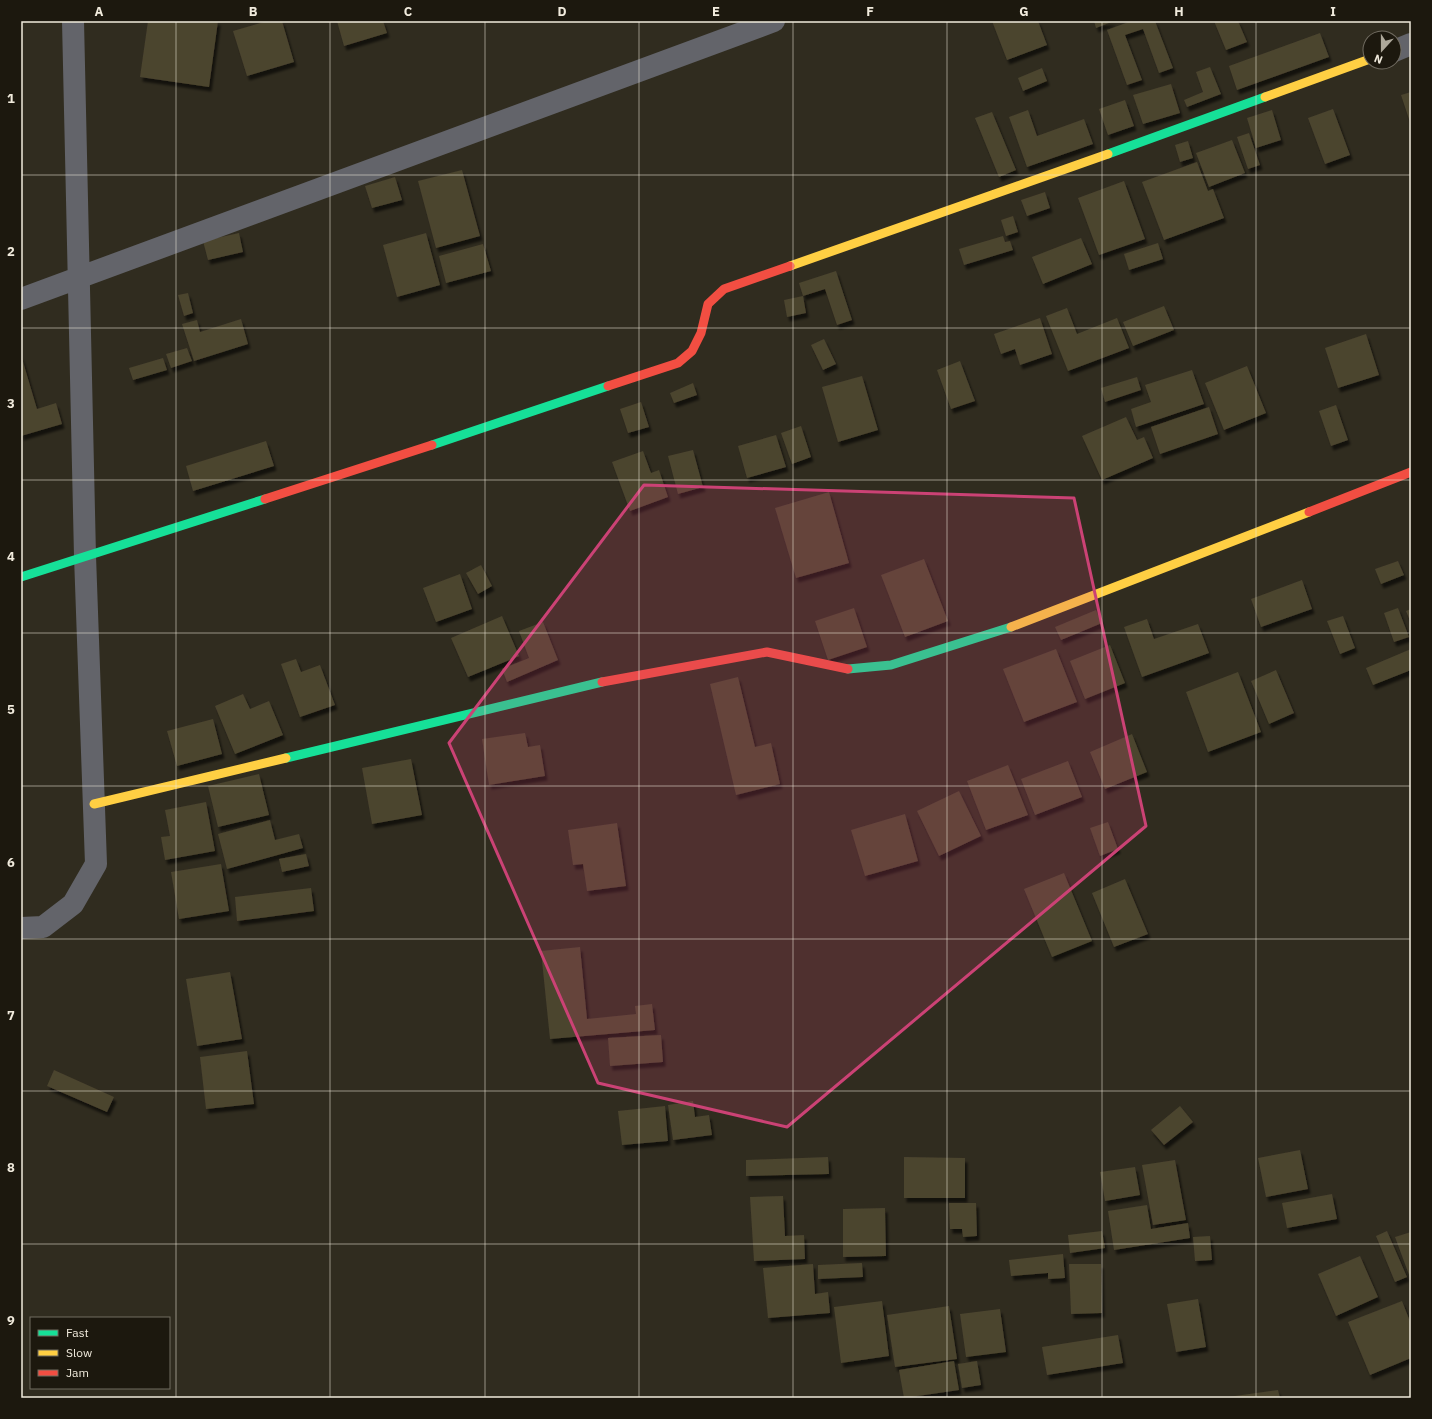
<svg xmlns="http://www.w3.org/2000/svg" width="1432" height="1419" viewBox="0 0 1432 1419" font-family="'IBM Plex Sans',sans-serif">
<defs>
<filter id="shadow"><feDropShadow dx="2.5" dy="4.5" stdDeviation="1" flood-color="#0009"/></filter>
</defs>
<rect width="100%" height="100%" fill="#302c1f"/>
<path fill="#4b442f" filter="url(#shadow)" d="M148,21H218L209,87L140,77Z
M267,21H282L294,62L247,76L233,31Z
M337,21H383L387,33L344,46Z
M992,21H1038L1047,45L1007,60Z
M1094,21H1114L1096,28Z
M1131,21H1155L1173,68L1159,73L1143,29L1125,35L1142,80L1127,85L1107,30Z
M1214,21H1238L1247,42L1226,50Z
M1320,33L1329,57L1237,90L1229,66Z
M1210,67L1221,94L1187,107L1184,100L1203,92L1196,72Z
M1042,68L1047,81L1023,91L1018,78Z
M1171,84L1180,113L1143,124L1133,95Z
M1411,92V125L1401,95Z
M1125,100L1134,126L1108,135L1099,109Z
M1333,109L1350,155L1325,164L1308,118Z
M1028,110L1037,136L1084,119L1093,144L1027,167L1009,117Z
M1272,110L1281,140L1256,148L1247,118Z
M992,112L1016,170L999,177L975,118Z
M1249,133L1260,165L1248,169L1237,137Z
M1232,140L1245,173L1209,187L1196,153Z
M1188,141L1193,158L1180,162L1175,145Z
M1197,162L1208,191L1213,189L1224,218L1164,240L1142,182Z
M462,170L480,236L436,248L418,181Z
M395,177L402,200L372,208L365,186Z
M1124,181L1145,239L1099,255L1078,198Z
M1045,192L1050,208L1027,216L1021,200Z
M1013,216L1018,232L1006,236L1001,220Z
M239,233L243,252L208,260L203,241Z
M426,233L440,285L397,297L383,245Z
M1003,236L1005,242L1010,241L1013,250L964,265L959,249Z
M1081,238L1092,264L1043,284L1032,257Z
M1158,243L1163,259L1129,270L1124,254Z
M483,244L491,271L446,283L439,256Z
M836,271L852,320L837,325L825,289L803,296L799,283Z
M188,293L193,313L184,316L178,295Z
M803,296L806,313L787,317L784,300Z
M1164,306L1174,330L1133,346L1123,322Z
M1067,308L1077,334L1117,318L1129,348L1068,371L1046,316Z
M1040,318L1052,354L1020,365L1015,349L1001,354L994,334Z
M241,319L248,344L194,361L182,324L197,320L200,332Z
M1366,334L1379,375L1338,388L1325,348Z
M824,339L836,364L823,370L811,345Z
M187,348L192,361L171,368L166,354Z
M21,355L37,409L56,403L62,424L21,436Z
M163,358L167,370L133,380L129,368Z
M960,361L975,401L951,409L937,370Z
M1247,366L1266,413L1224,430L1205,383Z
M1192,370L1204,404L1136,427L1131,409L1151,402L1145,385Z
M862,376L878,430L838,442L822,387Z
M1137,377L1141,390L1105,402L1101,388Z
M693,383L697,395L674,403L670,393Z
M641,402L649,427L628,433L620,409Z
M1336,405L1348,440L1331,446L1319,411Z
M1209,407L1218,434L1160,454L1151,427Z
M1126,417L1137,440L1144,437L1153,458L1102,480L1082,436Z
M801,426L811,457L792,464L781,433Z
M776,435L786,467L747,478L738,446Z
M266,441L274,466L193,491L186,466Z
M693,450L703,487L678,494L668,456Z
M643,451L651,473L659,470L668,497L630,511L612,462Z
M829,492L849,563L796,578L775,508Z
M924,559L948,621L905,637L881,575Z
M1398,561L1404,575L1381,584L1375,569Z
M481,565L492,586L478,594L466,573Z
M460,574L472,609L436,622L423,588Z
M1302,580L1312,609L1261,627L1251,599Z
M854,608L867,647L828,660L815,621Z
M1398,608L1409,637L1394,642L1384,613Z
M1411,609V623L1406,611Z
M1096,610L1102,623L1061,640L1055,627Z
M502,616L519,656L468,677L451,638Z
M1343,616L1355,648L1340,654L1327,621Z
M1147,619L1154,639L1198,624L1209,653L1142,677L1124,627Z
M543,622L558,660L507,682L502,669L529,658L519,631Z
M1110,645L1125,683L1085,699L1070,661Z
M1056,649L1077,702L1024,722L1003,669Z
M1411,649V670L1373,685L1366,668Z
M296,659L301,672L320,665L335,705L300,717L281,664Z
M1276,670L1294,713L1269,724L1251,681Z
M1238,672L1261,732L1208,752L1186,692Z
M738,677L755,747L771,743L780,784L736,795L710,684Z
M243,694L250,709L269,701L283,735L235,754L215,706Z
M213,719L222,754L177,766L167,731Z
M525,733L528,747L540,745L545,776L489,785L482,739Z
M1132,734L1147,772L1105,789L1090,752Z
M411,759L422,815L372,824L362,768Z
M1068,761L1082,797L1035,815L1021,779Z
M1008,765L1028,815L986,830L967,781Z
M259,774L269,815L218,827L208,786Z
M959,791L981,836L939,856L917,811Z
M206,802L215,851L165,860L161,837L170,836L165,810Z
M905,814L918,861L865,876L851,830Z
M270,820L275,840L299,834L303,848L227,869L218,834Z
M1108,822L1118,849L1100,856L1090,828Z
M617,823L626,886L587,891L583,864L573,865L568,830Z
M306,854L309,866L282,872L279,859Z
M221,864L229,911L179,919L171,872Z
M1064,873L1092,941L1052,957L1024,889Z
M1125,879L1148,934L1114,947L1092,893Z
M311,888L314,911L237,921L235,897Z
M580,947L587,1019L636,1014L635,1006L652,1004L655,1030L550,1039L541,951Z
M230,972L242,1039L197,1046L186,979Z
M661,1035L663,1062L610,1066L608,1038Z
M247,1051L254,1104L206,1109L200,1057Z
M54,1070L114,1097L107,1112L47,1086Z
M693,1101L695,1117L709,1115L712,1135L673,1140L668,1105Z
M665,1106L668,1141L622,1145L618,1111Z
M1180,1106L1193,1122L1164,1145L1151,1130Z
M1300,1150L1308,1189L1266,1197L1258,1158Z
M828,1157L829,1174L746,1176V1160Z
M904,1157L965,1158V1198H904Z
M1175,1160L1186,1220L1153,1225L1142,1165Z
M1135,1167L1140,1195L1105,1201L1100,1172Z
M1332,1194L1337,1219L1287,1228L1282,1203Z
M783,1196L785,1236L804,1235L805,1259L754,1261L750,1197Z
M949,1203H976L977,1236L963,1237L962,1229H950Z
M1147,1205L1151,1229L1188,1223L1190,1238L1114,1250L1108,1211Z
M885,1208L886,1256L843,1257V1209Z
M1102,1231L1105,1248L1070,1253L1068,1235Z
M1387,1231L1407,1277L1395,1282L1376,1236Z
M1411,1232V1280L1395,1237Z
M1210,1236L1212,1260L1195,1261L1193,1237Z
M1063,1254L1065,1278L1048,1279V1273L1011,1276L1009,1260Z
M1360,1256L1378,1297L1336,1316L1318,1274Z
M862,1263L863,1277L818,1279V1265Z
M813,1264L815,1294L828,1292L830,1313L768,1318L763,1268Z
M1069,1264H1101L1102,1313L1071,1314Z
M1198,1299L1206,1347L1176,1352L1167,1304Z
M882,1301L889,1356L841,1363L834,1307Z
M1402,1301L1411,1324V1358L1370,1375L1348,1322Z
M949,1306L957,1359L895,1367L887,1315Z
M1000,1309L1006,1352L966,1357L960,1314Z
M1118,1335L1123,1363L1047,1375L1042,1347Z
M954,1361L959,1390L904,1398L899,1370Z
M977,1361L981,1385L962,1388L958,1364Z
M1278,1390L1280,1398H1228V1397Z"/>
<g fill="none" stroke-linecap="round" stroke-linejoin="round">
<path stroke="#63646a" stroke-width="22" d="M1394,51L1411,44
M21,299L774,21
M21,928L43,927L73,904L96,864L85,556L73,21"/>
<path stroke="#16e098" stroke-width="9" d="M1108,154L1265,97
M432,445L608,386
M21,577L265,499
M848,669L891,665L1011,627
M286,758L602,682"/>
<path stroke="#ffcf43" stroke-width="9" d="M1265,97L1370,59
M790,266L1108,154
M1011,627L1309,512
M94,804L286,758"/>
<path stroke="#f24e42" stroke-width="9" d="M608,386L678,363L692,351L701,333L708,304L724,289L790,266
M265,499L432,445
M1309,512L1411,472
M602,682L767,652L848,669"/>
</g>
<path fill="#cb4275" fill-opacity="0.2" stroke="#cb4275" stroke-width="3" stroke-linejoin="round" d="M644,485L1074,498L1146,826L787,1127L598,1083L449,743Z"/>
<path fill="none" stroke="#f1ebdd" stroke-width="1" stroke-opacity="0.55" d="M176,21V1398M330,21V1398M485,21V1398M639,21V1398M793,21V1398M947,21V1398M1102,21V1398M1256,21V1398M21,175H1411M21,328H1411M21,480H1411M21,633H1411M21,786H1411M21,939H1411M21,1091H1411M21,1244H1411"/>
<rect width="1432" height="1419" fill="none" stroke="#1c180e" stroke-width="44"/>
<rect x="30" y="1317" width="140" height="72" fill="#1c180e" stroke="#716c61"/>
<rect x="38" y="1330" width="20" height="6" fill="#16e098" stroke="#716c61"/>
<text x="66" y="1337" font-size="12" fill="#f1ebdd">Fast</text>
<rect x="38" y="1350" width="20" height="6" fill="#ffcf43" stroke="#716c61"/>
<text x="66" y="1357" font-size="12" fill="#f1ebdd">Slow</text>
<rect x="38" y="1370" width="20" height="6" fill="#f24e42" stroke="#716c61"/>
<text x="66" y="1377" font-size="12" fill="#f1ebdd">Jam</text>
<g transform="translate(1382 50) rotate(201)"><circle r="19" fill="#1c180e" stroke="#716c61"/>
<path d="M0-3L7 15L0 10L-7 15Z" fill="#ada89a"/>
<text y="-6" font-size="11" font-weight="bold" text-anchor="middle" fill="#f1ebdd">N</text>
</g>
<rect x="22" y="22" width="1388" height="1375" fill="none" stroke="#f1ebdd" stroke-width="1.5"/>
<g font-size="13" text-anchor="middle" font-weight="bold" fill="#f1ebdd">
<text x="99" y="16">A</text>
<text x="253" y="16">B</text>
<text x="408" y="16">C</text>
<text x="562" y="16">D</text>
<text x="716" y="16">E</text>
<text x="870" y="16">F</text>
<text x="1024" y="16">G</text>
<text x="1179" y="16">H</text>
<text x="1333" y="16">I</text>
<text x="11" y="103">1</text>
<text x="11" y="256">2</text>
<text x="11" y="408">3</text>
<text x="11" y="561">4</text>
<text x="11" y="714">5</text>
<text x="11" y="867">6</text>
<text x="11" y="1020">7</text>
<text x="11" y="1172">8</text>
<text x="11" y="1325">9</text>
</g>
</svg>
